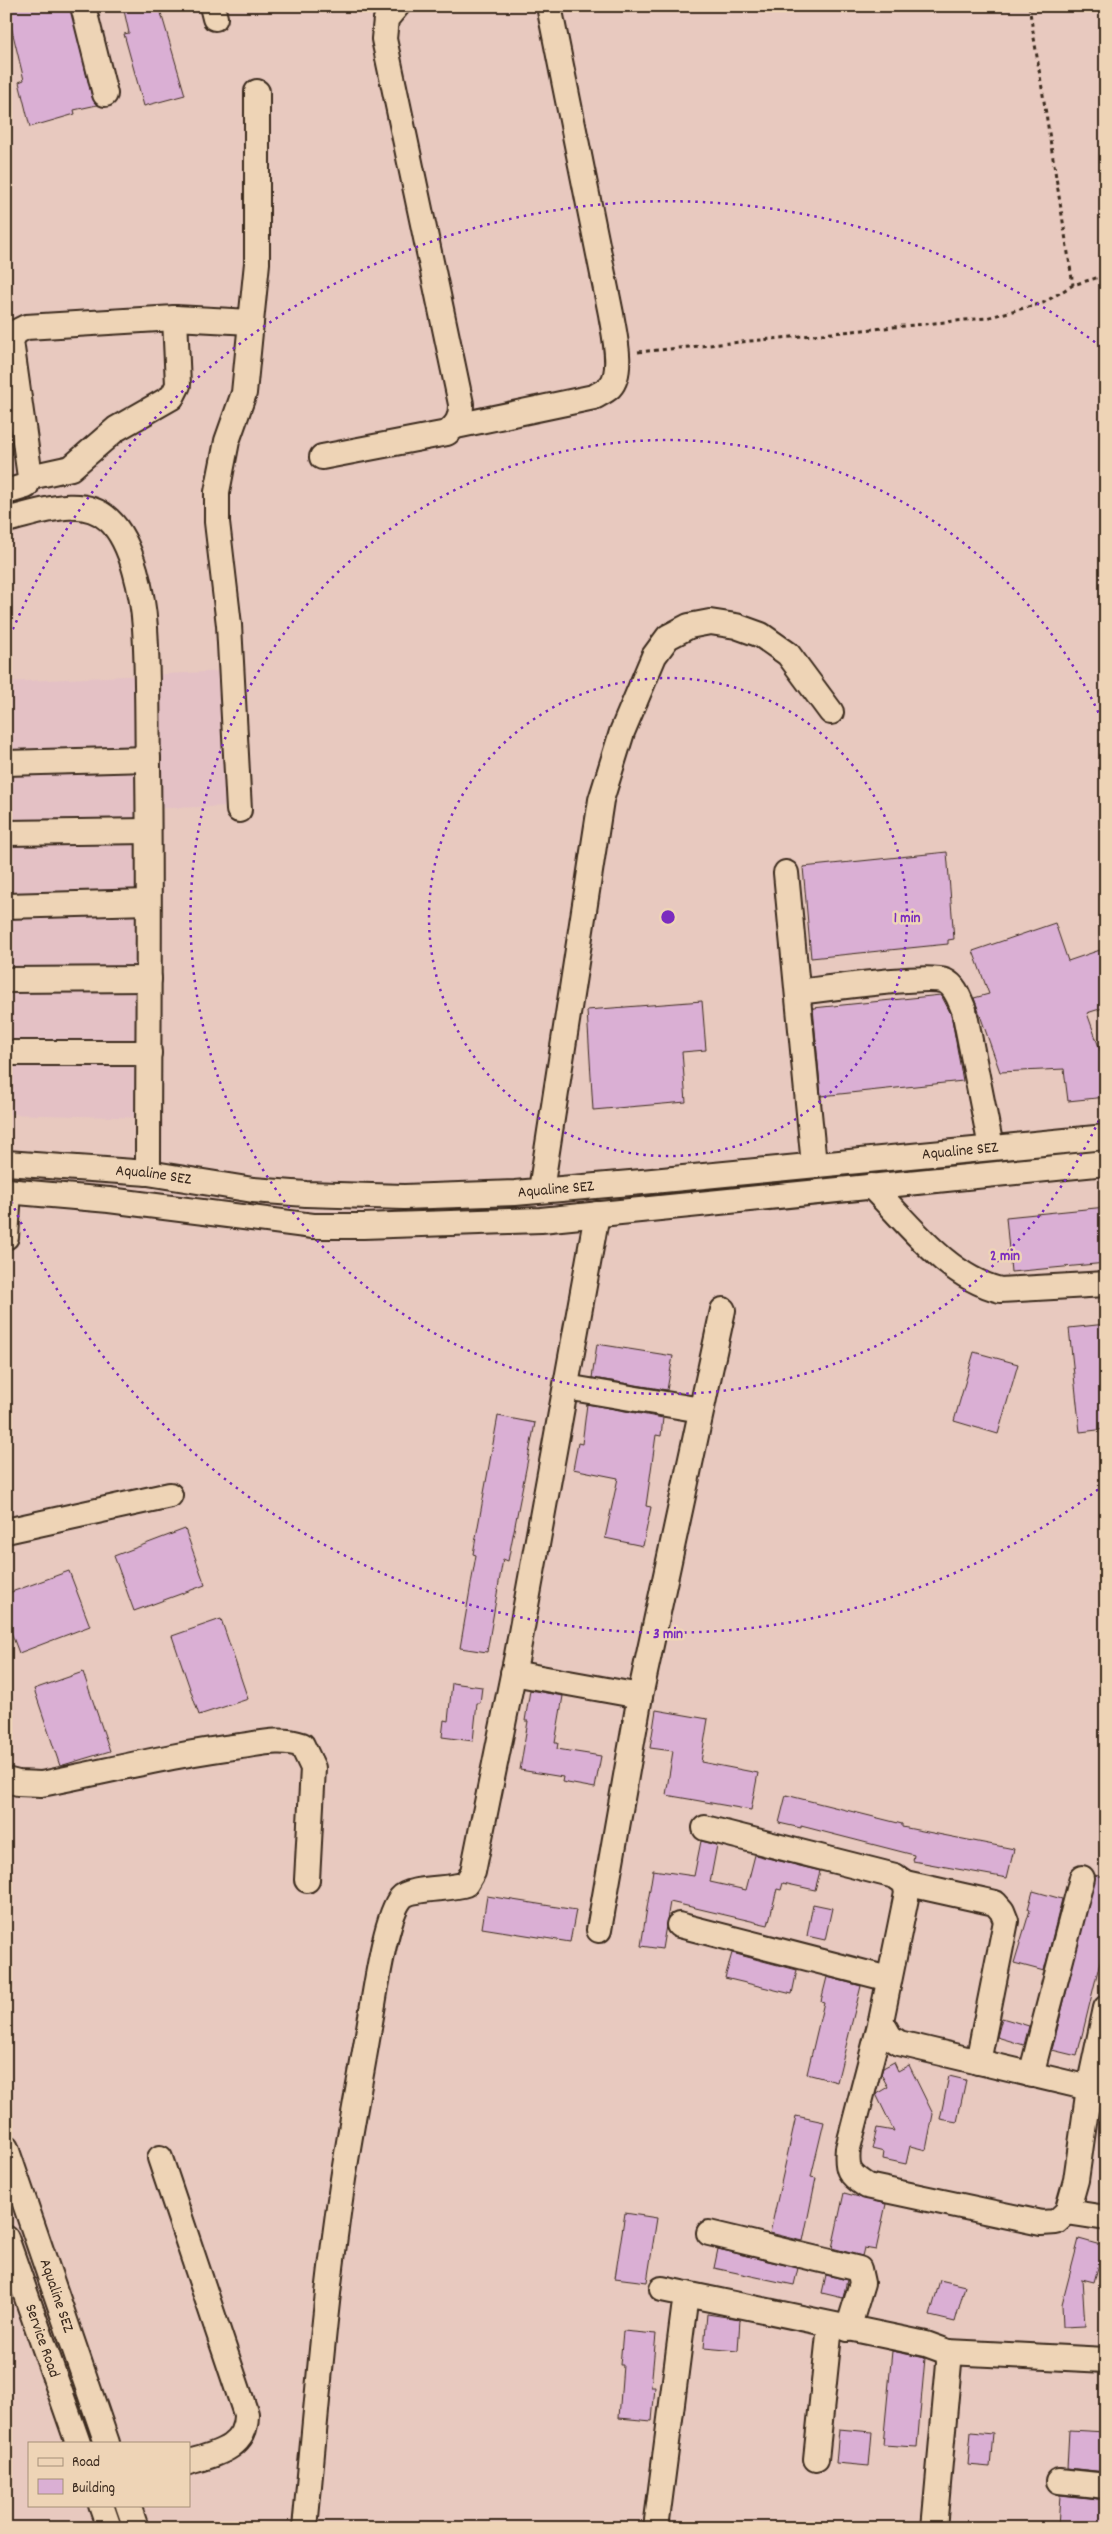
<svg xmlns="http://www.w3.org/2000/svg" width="1112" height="2534" viewBox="0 0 1112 2534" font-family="Dekko,sans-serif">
<rect width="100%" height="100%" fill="#e8c9bf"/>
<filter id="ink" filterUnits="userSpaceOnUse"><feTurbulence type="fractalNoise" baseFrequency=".02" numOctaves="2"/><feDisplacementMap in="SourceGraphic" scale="10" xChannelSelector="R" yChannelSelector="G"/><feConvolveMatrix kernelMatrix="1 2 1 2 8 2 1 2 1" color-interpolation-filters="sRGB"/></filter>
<g filter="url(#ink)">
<path fill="#e4c1c5" d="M225,671L231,806L141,809L148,1118L8,1114L6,682Z"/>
<path fill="#daafd4" stroke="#3b2a1e" d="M6,6H70L92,97L97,105L74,110L75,114L30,127L19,82L24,80L10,22L6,23Z
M123,6H159L185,95L144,106L124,34L129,33Z
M947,852L954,939L948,940V944L811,958L803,867Z
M1055,923L1068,961L1106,948V1007L1087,1013L1106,1067V1097L1068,1101L1064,1069L1000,1072L974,998L989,994L973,951Z
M941,995L951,1014L963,1081L821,1096L813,1008Z
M702,1001L706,1050L682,1052L686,1102L593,1110L587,1010Z
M1106,1207V1263L1011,1272L1006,1217Z
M1106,1324V1429L1080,1432L1069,1328Z
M597,1344L673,1356L667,1390L592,1378Z
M974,1352L1018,1364L998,1434L954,1421Z
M587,1404L663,1418L661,1436L656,1435L646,1506L651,1507L643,1546L605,1538L618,1478L573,1469L578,1443L582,1444Z
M498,1416L535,1423L508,1561L503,1559L487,1652L460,1648L476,1555L473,1554Z
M185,1529L205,1585L134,1611L114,1556Z
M69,1571L90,1626L19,1653L6,1619V1594Z
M221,1619L248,1699L199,1715L172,1636Z
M83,1672L110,1751L60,1766L34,1689Z
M452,1683L482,1687L480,1703H477L473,1741L442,1737L444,1720L448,1721Z
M530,1690L563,1696L555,1743H558L557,1749L601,1756L595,1788L562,1782L563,1777L520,1770L528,1721H525Z
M656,1710L708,1719L701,1762L758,1773L751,1810L666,1795L673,1751L650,1748Z
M786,1795L902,1824V1827L1014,1849L1007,1878L913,1861L914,1855L801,1826V1828L779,1823Z
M701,1841L717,1845L710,1882L746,1890L755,1855L820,1871L815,1890L783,1883L781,1890L777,1889L768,1925L670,1902L662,1949L641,1946L653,1870L694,1876Z
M1095,1875L1106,1878V1937L1077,2056L1052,2050Z
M1033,1891L1062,1899L1044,1971L1014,1963L1030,1910L1028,1909Z
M487,1896L576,1910L570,1942L482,1928Z
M813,1904L832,1908L825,1940L807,1936Z
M732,1953L797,1970L792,1994L725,1978Z
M827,1977L861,1986L837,2082L807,2074L824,2002L821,2001Z
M1002,2018L1029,2026L1024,2045L997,2037Z
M894,2062L898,2071L909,2065L933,2114L926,2150L910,2146L906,2164L883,2159L884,2152L872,2149L877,2128L894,2131L876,2094L888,2087L881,2074L883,2068Z
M949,2076L966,2080L957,2122L940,2119Z
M796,2116L824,2122L811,2177L816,2178L803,2241L770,2233Z
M844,2193L886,2204L876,2250L864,2248L862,2256L832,2248Z
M625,2213L657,2218L647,2282L615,2278Z
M1079,2239L1104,2246L1094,2282L1082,2279L1085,2326L1063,2327L1062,2304Z
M718,2249L798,2268L794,2285L714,2268Z
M826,2275L847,2280L843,2298L822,2293Z
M940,2280L965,2286L955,2322L930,2316Z
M707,2314L740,2319L738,2351L704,2348Z
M623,2331L656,2334L651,2387H655L652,2421L619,2418L623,2365H620Z
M892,2351L925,2358L917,2447L883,2445Z
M839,2429L872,2432L869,2466L836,2463Z
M1069,2430L1106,2432V2472L1067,2468Z
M971,2432L993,2434L990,2467L968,2465Z
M1060,2495L1106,2500V2528H1058Z"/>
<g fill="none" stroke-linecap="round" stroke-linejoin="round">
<defs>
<g id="minor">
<path d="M83,6L105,94"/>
<path d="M212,6L215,18"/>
<path d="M456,426L594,397C599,394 606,391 610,387C624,372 614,333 611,314L549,6"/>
<path d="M322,457L447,433C458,424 461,418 461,404L384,39L386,19L397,6"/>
<path d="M30,477L71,468L116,429L172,397L178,385L175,318"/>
<path d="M6,492L26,486L30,477L11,341L16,332L26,327L175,318L251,322L257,263V92"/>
<path d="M6,520C38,513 82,494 109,520C133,542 143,597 145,628C148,674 147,721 148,767C150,903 148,1038 148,1173"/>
<path d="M6,763L148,759"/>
<path d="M239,810L229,625L217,522V492L227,441L244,393L251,322"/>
<path d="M6,833L148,831"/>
<path d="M786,873L814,1165"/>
<path d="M6,906L148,902"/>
<path d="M6,980L149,979"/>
<path d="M798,992C824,989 927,974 945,981C956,986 959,999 964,1010L991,1147"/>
<path d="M6,1053H149"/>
<path id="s1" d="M6,1163L148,1173L253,1190L306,1194L404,1197L515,1193L642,1182L1106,1137"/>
<path d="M871,1186C909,1224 947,1277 1000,1290L1106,1284"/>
<path d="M541,1190L601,800L622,732L654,656L668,637L689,626L710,622L736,626L761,635L788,654L831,712"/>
<path d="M6,1191L109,1200L313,1226H363L541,1220L1106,1163"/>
<path d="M6,1237L9,1191"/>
<path d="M566,1387L701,1410"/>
<path d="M6,1531L170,1495"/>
<path d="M513,1673L640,1696L723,1310"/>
<path d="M6,1780L18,1783L41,1784C108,1771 174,1754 241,1746C262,1743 282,1738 302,1745L313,1768L307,1880"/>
<path d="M705,1828L895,1876L905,1883L907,1893L881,2021L890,2037L899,2043L1106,2092"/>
<path d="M905,1883L995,1903L1002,1911L1006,1921L978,2062"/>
<path d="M679,1925L889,1979"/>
<path d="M599,1930L640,1696"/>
<path d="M881,2021L848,2148C846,2169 848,2174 867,2186L1041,2223L1056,2222L1067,2212L1076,2180L1089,2088L1106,2008"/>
<path d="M1031,2075L1082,1878"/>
<path id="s2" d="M6,2148L107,2443"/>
<path d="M160,2158L246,2414C247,2448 216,2454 189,2462"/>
<path d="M1067,2212L1106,2218"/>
<path d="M709,2233L859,2269L862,2283L848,2329"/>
<path id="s3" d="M6,2238L78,2443"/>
<path d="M662,2289L926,2344L948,2352L949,2363L934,2528"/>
<path d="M948,2352L1106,2360"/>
<path d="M816,2459L830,2325"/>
<path d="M1059,2481L1106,2486"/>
<path d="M101,2505L109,2528"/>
<path d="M128,2505L136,2528"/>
<path d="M305,2528C316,2414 325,2299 342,2186C350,2131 361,2077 370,2022C375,1995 385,1917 401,1898C410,1887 450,1890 466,1884L473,1872L517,1655L597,1214"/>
<path d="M656,2528L686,2294"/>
</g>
</defs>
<use href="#minor" stroke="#3b2a1e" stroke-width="28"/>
<path stroke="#3b2a1e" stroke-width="3" stroke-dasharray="4 4" stroke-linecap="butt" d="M1029,6L1073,285
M638,352L986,318L1043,303L1073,285L1106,275"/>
<use href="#minor" stroke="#eed4b6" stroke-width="24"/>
</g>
</g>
<g fill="none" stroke="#7b2cbf" stroke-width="2.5" stroke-dasharray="2.5 5">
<circle cx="668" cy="917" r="239"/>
<path d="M1105 1107A477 477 0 1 1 1105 727"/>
<path d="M1104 1485A716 716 0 0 1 7 1191M7 643A716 716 0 0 1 1104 349"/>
</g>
<g text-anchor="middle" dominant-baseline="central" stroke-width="5" stroke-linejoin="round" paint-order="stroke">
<g font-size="16" fill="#3b2a1e" stroke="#eed4b6">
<text stroke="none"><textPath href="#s1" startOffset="958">Aqualine SEZ</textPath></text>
<text stroke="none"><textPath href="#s1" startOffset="148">Aqualine SEZ</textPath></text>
<text stroke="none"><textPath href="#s1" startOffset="552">Aqualine SEZ</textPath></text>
<text stroke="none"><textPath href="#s2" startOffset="156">Aqualine SEZ</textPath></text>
<text stroke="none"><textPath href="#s3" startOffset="109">Service Road</textPath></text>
</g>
</g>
<circle cx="668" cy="917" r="8" fill="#7b2cbf" stroke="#eed4b6" stroke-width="2.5"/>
<g font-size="15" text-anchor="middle" font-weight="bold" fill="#7b2cbf" stroke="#eed4b6" stroke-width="5" stroke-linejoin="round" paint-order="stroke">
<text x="907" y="922">1 min</text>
<text x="1005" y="1260">2 min</text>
<text x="668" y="1638">3 min</text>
</g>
<rect width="1112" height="2534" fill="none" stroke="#eed4b6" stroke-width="25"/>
<rect x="12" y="12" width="1087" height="2509" fill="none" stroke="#3b2a1e" stroke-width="2" filter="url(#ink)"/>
<rect x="28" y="2442" width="162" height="65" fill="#eed4b6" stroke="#a69079"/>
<rect x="38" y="2458" width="25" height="8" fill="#eed4b6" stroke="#a69079"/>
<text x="72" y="2466" font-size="15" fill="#3b2a1e">Road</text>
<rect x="38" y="2479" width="25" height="15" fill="#daafd4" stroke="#a69079"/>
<text x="72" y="2492" font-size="15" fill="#3b2a1e">Building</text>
</svg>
